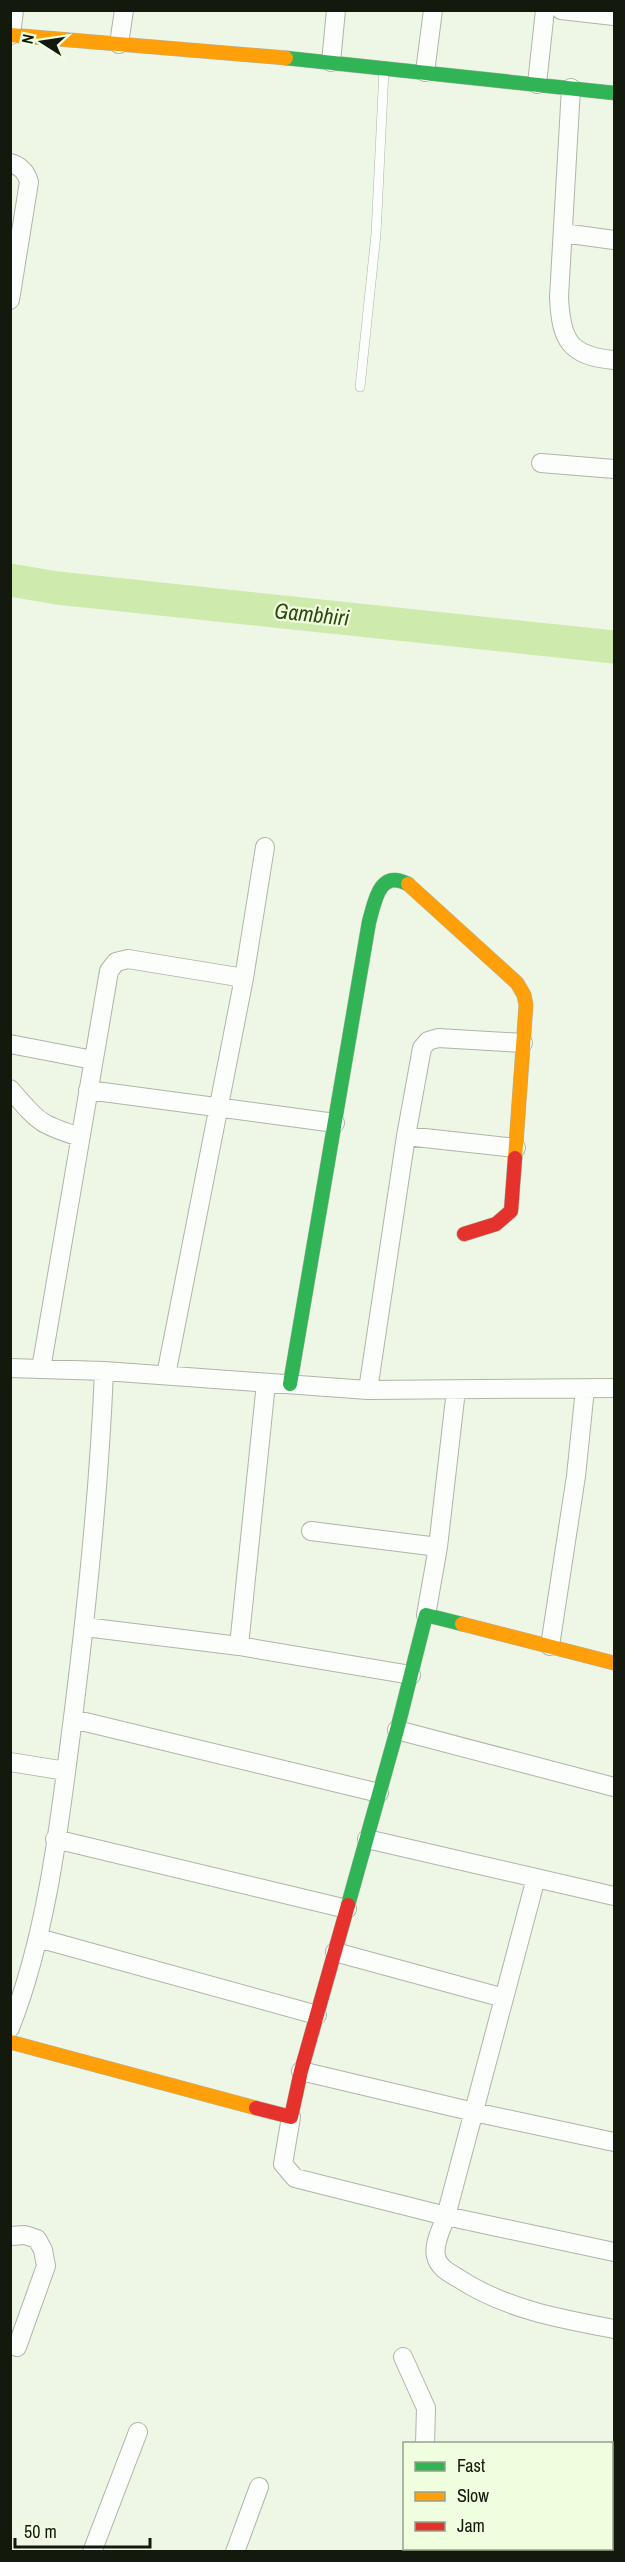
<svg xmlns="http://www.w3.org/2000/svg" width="625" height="2562" viewBox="0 0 625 2562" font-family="'Archivo Narrow',sans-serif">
<rect width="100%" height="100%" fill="#eef7e5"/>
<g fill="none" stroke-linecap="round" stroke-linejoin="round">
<path stroke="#cfeaad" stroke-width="33" d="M10,580L57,588L614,647"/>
<defs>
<path id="lane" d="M360,387L376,234L384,70"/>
<path id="street" d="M561,10L614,16
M11,35L14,10
M119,44L124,10
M331,62L336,10
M425,72L433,10
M537,84L545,10
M571,88L559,297C561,340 569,356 614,360
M10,163C21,166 26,172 29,182L10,300
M563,233L614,240
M541,463L614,469
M10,1044L93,1060
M10,1089C38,1121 38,1124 80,1137
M88,1090L335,1123
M406,1136L516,1148
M10,1368L104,1371L368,1390L614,1388
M41,1369L109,971L116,962L128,959L244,978
M166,1375L244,978L265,847
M368,1390L406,1136L422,1048L428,1041L438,1038L523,1043
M311,1531L438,1547
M426,1615L438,1547L456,1390
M85,1627L239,1646L411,1675
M239,1646L266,1383
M550,1646L576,1476L585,1389
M73,1719L379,1793
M397,1730L614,1787
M10,1762L66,1771
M55,1839L347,1909
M367,1839L614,1896
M536,1878L446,2216L614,2252
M38,1938L317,2015
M335,1952L504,1998
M10,2028C45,1939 58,1836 70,1741C86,1617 99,1495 104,1371
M301,2071L474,2112L614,2142
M291,2117L283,2164L295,2178L446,2216C442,2228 433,2244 436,2256C438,2267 449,2273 458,2278C505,2309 560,2319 614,2329
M10,2236L25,2235L37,2239L43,2250L46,2266L17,2347
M403,2357L426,2408L425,2444
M92,2552L138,2432
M235,2552L259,2487
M420,2552V2548"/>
<path id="fast" d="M286,58L614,93
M290,1384L369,922C375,901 379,869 408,884
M348,1905L397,1730L426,1615L462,1624"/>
<path id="slow" d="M10,35L286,58
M408,884L517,983L524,995L526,1005L515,1158
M462,1624L614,1663
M10,2042L256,2108"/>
<path id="jam" d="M464,1234L496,1224L511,1211L515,1158
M256,2108L291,2117L301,2071L348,1905"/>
</defs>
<use href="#lane" stroke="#aeb5a7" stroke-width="10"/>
<use href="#street" stroke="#aeb5a7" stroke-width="20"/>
<use href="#fast" stroke="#aeb5a7" stroke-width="15"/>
<use href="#slow" stroke="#aeb5a7" stroke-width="15"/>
<use href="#jam" stroke="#aeb5a7" stroke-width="15"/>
<use href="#lane" stroke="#fcfefb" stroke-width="9"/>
<use href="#street" stroke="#fcfefb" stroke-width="18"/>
<use href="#fast" stroke="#30b455" stroke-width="14"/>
<use href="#slow" stroke="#ff9f0a" stroke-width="14"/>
<use href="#jam" stroke="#e5322d" stroke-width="14"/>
</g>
<g text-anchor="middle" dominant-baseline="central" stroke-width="4.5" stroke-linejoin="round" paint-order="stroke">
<g font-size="22" font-style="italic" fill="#31460d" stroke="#effede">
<text transform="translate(312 614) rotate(6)">Gambhiri</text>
</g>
</g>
<rect width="625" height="2562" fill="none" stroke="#14190e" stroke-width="24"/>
<rect x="403" y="2442" width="210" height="108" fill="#effede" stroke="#97a28b" stroke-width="1.5"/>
<rect x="415" y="2462" width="30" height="9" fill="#30b455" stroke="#97a28b" stroke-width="1.5"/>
<text x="457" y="2472" font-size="18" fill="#14190e">Fast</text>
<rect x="415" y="2492" width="30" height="9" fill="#ff9f0a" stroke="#97a28b" stroke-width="1.5"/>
<text x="457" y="2502" font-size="18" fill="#14190e">Slow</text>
<rect x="415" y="2522" width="30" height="9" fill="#e5322d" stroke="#97a28b" stroke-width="1.5"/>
<text x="457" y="2532" font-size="18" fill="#14190e">Jam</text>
<g transform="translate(42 42) rotate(282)" stroke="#effede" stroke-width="4.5" paint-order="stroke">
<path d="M0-4.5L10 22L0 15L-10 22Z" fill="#14190e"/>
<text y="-9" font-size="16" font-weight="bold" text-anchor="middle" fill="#14190e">N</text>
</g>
<path d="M15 2538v9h135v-9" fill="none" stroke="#14190e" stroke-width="3"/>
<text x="24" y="2538" font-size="18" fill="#14190e" stroke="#effede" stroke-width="4.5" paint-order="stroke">50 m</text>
</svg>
